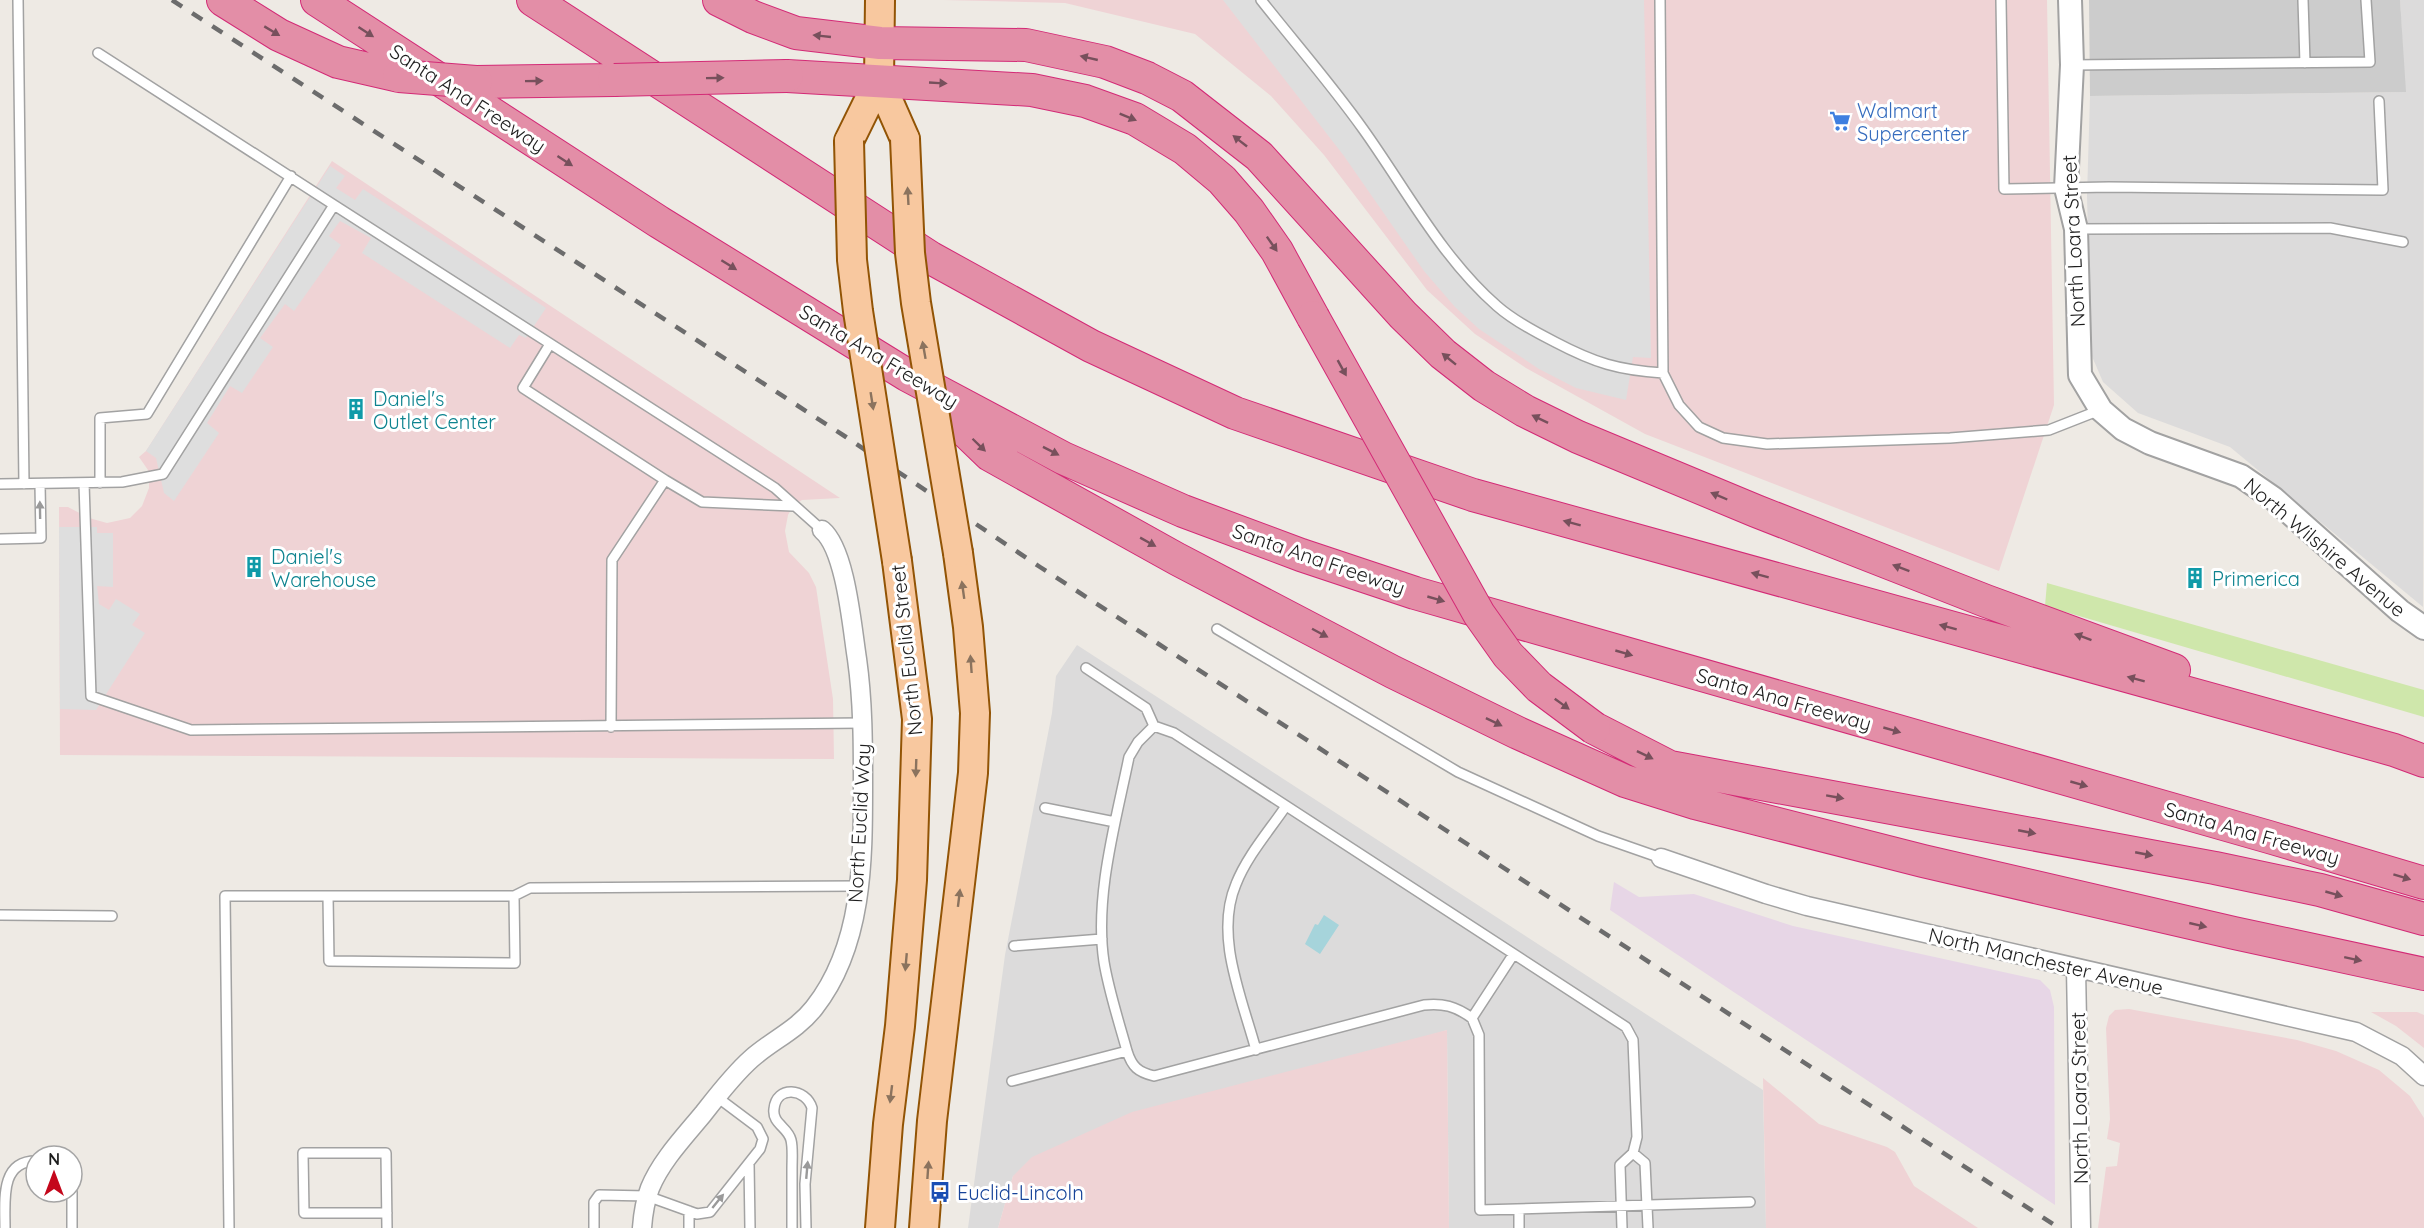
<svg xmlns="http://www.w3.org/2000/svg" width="2424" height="1228" viewBox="0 0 2424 1228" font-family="Quicksand,sans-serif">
<rect width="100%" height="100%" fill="#eeeae4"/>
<path fill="#dcdbdb" d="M2400,0H2424L2423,607L2230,447L2138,413L2103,382L2091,354L2087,196L2090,96L2405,92Z
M1077,645L1763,1090L1766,1228H1449L1447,1030L1013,1176L998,1228H968L1005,955L1052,713L1056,676Z"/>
<path fill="#efd3d5" d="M943,0H2047L2054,405L1999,571L1645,434L1526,368L1475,334L1427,290L1324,155L1271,96L1195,34L1065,3Z
M332,161L840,498L802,500L793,506L788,515L785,531L789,552L809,573L816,587L833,699L834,759L60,755L59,507H68L89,518L107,523L130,518L142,506L149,488V479L148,470L139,457L146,451Z
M2129,1009L2297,1040L2336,1051L2379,1070L2410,1096L2424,1118V1228H2098L2106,1167L2117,1166L2120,1143L2107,1139L2110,1119L2106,1028L2109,1016L2115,1010Z
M2371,1012H2417L2424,1015V1048L2396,1026Z
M1447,1030L1449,1228H998L1013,1176L1032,1157L1132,1112Z
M1763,1078L1819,1124L1887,1147L1895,1152L1914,1186L1978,1228H1766Z"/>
<path fill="#e7d6e6" d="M1614,882L1639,897L1694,894L1793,926L2040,980L2050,990L2054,1007L2055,1205L1610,910Z"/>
<path fill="#ccc" d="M2089,0H2400L2406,92L2090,96Z"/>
<path fill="#cfe7ab" d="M2047,583L2424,690V717L2045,606Z"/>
<path fill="#dedede" d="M1223,0H1644L1651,358L1633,357L1626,400L1576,388L1539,369L1479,329L1455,307L1424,271L1344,156Z
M330,166L345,176L336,188L355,200L363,189L546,308L526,338L519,335L510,348L362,253L371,238L340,221L329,236L341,245L294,311L285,304L260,338L273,347L242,393L230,386L207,423L219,433L174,501L164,493L156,458L146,451Z
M59,527H97V533H113V587L97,586L99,604L109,610L116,599L140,614L132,625L145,633L96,710L60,709Z"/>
<path fill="#a6d4db" d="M1324,915L1339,925L1320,954L1305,944L1315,924L1318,925Z"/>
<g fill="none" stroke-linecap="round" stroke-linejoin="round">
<defs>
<path id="service" d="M18,0L24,484
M1261,0C1295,43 1331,84 1363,129C1406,189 1441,257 1497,306C1514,321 1535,332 1555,342C1595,363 1618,370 1663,373
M1660,0L1663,373L1679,405L1699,427L1723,438L1767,444L1950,438L2049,430L2100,410
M2001,0L2004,189L2109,187L2383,190L2379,101
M2303,0L2305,63
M98,53L334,205
M2072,65L2370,62L2366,0
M2076,229L2330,228L2403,242
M550,344L523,388L665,480
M84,483L91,696L191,730L863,723
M100,483V418L147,414L291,176
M0,484L122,482L163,474L334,205L775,488L822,530
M0,539L41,538L40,484
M1217,629L1458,772L1598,836L1661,858
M1086,668L1146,708L1154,726L1174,733L1626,1027L1633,1040L1637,1137L1633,1153
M1154,726L1138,742L1129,757C1116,821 1094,897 1104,962C1109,992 1119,1022 1127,1051C1132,1067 1138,1072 1154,1076L1424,1005C1443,1003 1455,1006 1472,1018
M611,727L612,560L665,480L702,502L793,506
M1045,808L1115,822
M328,896L329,961L515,963L514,896
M0,915L112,916
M1014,946L1102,939
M1513,955L1472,1018L1479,1035L1480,1210L1750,1202
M1256,1050C1242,998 1214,936 1236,884C1247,856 1269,831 1286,806
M1012,1081L1127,1051
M749,1163L750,1228
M72,1180V1184
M1519,1209V1228
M387,1213H304L303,1153H386L387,1228
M5,1228C5,1200 0,1161 36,1161
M72,1228V1192
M229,1228L225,896H514L530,888L859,886
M594,1228V1202L599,1195L647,1196L697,1214L710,1212L760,1149L763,1139L757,1127L717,1097
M689,1228V1211
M792,1228C792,1208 792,1188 792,1168C792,1159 793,1148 791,1140C788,1127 772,1124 774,1109C776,1085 806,1088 812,1108L805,1184L806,1228
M1622,1228L1620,1165L1633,1153L1645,1163L1648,1228"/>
<path id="minor" d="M1661,858L1766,894L1807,906L2356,1032L2402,1056L2424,1076
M2076,969L2081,1228
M642,1228C643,1214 645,1201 650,1188C661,1161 684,1137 703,1114C718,1095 733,1075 751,1059C771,1041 797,1030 814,1008C863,946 863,861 863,786C863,743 863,702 857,659C852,628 846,550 822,530"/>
<path id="tertiary" d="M2070,0L2072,65L2066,188L2076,229L2080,375L2101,410L2123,429L2150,443L2241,476L2273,498L2400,611L2424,628"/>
<path id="primary" d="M880,0L879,80L905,139
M849,141L879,80
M880,1228L888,1124L900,1026L912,880L917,719L897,561
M924,1228L932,1121L973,773L975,713L968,627L958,553"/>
<path id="motorway" d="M223,0L279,35L338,62L399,76
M317,0L659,222L907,375L1063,458L1183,511L1301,555L1415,593L2269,837L2424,883
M533,0L931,258L1091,346L1235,413L1473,495L2394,750L2424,761
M719,0L753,17L796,33L880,43L1026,45L1105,62L1147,78L1182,96L1259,156L1403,315L1443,354L1484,386L1525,411L1578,437L1756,511L1986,601L2174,670
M787,76L1032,90L1085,101L1135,119L1185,149L1222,180L1249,211L1277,251L1313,317
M476,82L614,80
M935,402L990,455L1177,559L1393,672L1518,733L1625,781L1695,803L1923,861L2234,933L2424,974
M1594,728L1670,767L2215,868L2320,890L2424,919"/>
</defs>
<use href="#service" stroke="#a2a2a2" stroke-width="12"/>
<use href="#minor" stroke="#a2a2a2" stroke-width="21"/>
<use href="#tertiary" stroke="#a2a2a2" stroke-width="26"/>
<use href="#primary" stroke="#925405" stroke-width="32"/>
<use href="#motorway" stroke="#d32a76" stroke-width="34"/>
<use href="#service" stroke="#fff" stroke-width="9"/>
<use href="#minor" stroke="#fff" stroke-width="18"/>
<use href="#tertiary" stroke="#fff" stroke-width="22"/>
<use href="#primary" stroke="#f8c89f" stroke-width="28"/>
<use href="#motorway" stroke="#e38ea7" stroke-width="32"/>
<path stroke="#6c6c6c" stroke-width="4.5" stroke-dasharray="12 12" stroke-linecap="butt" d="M172,0L846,437L1040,567L2059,1228"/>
<defs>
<path id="primary-bridge" d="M905,139L910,253L916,303L958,553
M849,141L852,260L858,311L897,561"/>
<path id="motorway-bridge" d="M399,76L476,82
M614,80L787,76
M1313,317L1479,614L1508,655L1539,687L1594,728"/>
</defs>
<use href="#primary-bridge" stroke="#925405" stroke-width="32" stroke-linecap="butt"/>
<use href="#motorway-bridge" stroke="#d32a76" stroke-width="34" stroke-linecap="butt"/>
<use href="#primary-bridge" stroke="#f8c89f" stroke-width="28"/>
<use href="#motorway-bridge" stroke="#e38ea7" stroke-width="32"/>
</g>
<defs><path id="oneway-solid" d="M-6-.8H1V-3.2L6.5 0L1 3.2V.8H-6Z" transform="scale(1.5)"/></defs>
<g fill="#77505c">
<use href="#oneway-solid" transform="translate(272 31) rotate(31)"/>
<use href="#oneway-solid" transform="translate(366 32) rotate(33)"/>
<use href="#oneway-solid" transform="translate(822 36) rotate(-174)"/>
<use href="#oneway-solid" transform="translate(1089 58) rotate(-167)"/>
<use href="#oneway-solid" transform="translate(715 78) rotate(-1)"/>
<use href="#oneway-solid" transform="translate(534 81) rotate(-1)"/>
<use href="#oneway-solid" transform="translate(938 83) rotate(3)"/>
<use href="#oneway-solid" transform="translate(1128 117) rotate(22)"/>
<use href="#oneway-solid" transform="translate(1240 141) rotate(-142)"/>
<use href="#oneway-solid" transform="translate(565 161) rotate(33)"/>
<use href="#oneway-solid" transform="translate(1272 244) rotate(55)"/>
<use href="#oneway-solid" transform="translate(729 265) rotate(32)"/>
<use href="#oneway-solid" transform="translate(1449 359) rotate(-141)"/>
<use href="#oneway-solid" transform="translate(1342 368) rotate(61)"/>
<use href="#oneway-solid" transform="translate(1540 419) rotate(-154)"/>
<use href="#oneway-solid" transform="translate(979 445) rotate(44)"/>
<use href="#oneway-solid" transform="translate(1051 451) rotate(27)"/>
<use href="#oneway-solid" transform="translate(1719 496) rotate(-157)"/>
<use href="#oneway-solid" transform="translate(1572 523) rotate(-165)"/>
<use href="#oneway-solid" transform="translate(1148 542) rotate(29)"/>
<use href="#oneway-solid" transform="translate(1901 568) rotate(-159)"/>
<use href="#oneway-solid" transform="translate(1760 575) rotate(-165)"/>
<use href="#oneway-solid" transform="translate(1436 599) rotate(16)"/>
<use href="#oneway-solid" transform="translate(1948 627) rotate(-165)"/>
<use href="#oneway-solid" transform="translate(1320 633) rotate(28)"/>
<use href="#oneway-solid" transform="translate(2083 637) rotate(-160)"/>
<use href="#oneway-solid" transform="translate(1624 653) rotate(16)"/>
<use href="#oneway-solid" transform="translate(2136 679) rotate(-165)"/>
<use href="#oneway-solid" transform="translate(1562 704) rotate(36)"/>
<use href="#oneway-solid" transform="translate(1494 722) rotate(26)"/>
<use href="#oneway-solid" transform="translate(1892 730) rotate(16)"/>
<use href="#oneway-solid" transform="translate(1645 755) rotate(26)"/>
<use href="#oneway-solid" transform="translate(2079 784) rotate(16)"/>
<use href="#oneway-solid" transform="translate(1835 797) rotate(10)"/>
<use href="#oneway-solid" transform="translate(2027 832) rotate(11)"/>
<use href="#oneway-solid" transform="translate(2144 854) rotate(11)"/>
<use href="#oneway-solid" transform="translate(2402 877) rotate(17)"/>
<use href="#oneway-solid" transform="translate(2334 894) rotate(16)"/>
<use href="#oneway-solid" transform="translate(2198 925) rotate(13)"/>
<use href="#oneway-solid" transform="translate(2353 959) rotate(12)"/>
</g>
<g fill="#8b735e">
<use href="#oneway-solid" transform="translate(908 196) rotate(-93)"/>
<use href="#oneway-solid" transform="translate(924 350) rotate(-100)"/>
<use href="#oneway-solid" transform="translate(872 401) rotate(81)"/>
<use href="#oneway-solid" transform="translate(963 590) rotate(-98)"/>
<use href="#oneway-solid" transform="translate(971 664) rotate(-94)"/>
<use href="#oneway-solid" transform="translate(916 768) rotate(92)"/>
<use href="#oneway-solid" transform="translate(959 898) rotate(-83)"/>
<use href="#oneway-solid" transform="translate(906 962) rotate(95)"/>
<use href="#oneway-solid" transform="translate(891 1094) rotate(97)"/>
<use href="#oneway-solid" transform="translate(928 1170) rotate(-86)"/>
</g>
<g fill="#9a9a9a">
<use href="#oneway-solid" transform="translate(40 510) rotate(-91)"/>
<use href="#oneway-solid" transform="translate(807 1170) rotate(-85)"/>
<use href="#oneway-solid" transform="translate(718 1201) rotate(-51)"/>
</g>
<defs>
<symbol id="supermarket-bare" viewBox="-9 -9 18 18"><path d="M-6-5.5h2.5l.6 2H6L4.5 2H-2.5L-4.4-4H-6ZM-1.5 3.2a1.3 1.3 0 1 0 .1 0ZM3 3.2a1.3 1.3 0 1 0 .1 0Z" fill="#3f7fe0" stroke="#fff" stroke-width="2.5" paint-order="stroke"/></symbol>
<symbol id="building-bare" viewBox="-9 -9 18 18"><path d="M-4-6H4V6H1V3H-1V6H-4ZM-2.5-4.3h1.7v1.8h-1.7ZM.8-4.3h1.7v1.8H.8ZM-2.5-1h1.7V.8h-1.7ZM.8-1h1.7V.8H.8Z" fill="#0f9aa8" stroke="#fff" stroke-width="2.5" paint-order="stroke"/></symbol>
<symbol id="bus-bare" viewBox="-9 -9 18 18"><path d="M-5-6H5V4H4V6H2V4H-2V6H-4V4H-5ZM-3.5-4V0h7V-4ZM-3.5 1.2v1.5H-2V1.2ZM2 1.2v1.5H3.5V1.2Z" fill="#1a4fb4" stroke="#fff" stroke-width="2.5" paint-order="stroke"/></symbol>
</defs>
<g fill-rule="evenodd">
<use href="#supermarket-bare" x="1825" y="106" width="30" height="30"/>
<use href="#building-bare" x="341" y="394" width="30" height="30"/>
<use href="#building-bare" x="239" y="552" width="30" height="30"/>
<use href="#building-bare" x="2180" y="563" width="30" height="30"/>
<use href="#bus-bare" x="925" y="1177" width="30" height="30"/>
</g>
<g text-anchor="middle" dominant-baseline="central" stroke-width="6" stroke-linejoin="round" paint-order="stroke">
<g font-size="20" fill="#1e1e1e" stroke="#fff">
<text transform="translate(468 98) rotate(33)">Santa Ana Freeway</text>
<text transform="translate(2073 241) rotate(-93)">North Loara Street</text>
<text transform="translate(879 356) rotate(31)">Santa Ana Freeway</text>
<text transform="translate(2325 547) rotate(40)">North Wilshire Avenue</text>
<text transform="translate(1319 559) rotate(19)">Santa Ana Freeway</text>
<text transform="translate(906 650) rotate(-96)">North Euclid Street</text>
<text transform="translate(1784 699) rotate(16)">Santa Ana Freeway</text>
<text transform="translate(859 823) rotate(-87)">North Euclid Way</text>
<text transform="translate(2252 833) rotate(16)">Santa Ana Freeway</text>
<text transform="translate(2046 961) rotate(13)">North Manchester Avenue</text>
<text transform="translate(2079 1098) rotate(-91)">North Loara Street</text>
</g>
<g font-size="20" fill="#366cbe" stroke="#fff" text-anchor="start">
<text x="1857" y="110">Walmart<tspan x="1857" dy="23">Supercenter</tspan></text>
</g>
<g font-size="20" fill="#0d838f" stroke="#fff" text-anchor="start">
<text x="373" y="398">Daniel's<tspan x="373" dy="23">Outlet Center</tspan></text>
<text x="271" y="556">Daniel's<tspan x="271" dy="23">Warehouse</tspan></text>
<text x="2212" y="578">Primerica</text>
</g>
<g font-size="20" fill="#164399" stroke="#fff" text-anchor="start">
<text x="957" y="1192">Euclid-Lincoln</text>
</g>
</g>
<g transform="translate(54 1174)"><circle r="28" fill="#ffffff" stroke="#a5a5a5" stroke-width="1.5"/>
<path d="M0-4.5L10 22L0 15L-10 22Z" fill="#c4071b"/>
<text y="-9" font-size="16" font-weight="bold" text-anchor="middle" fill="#1e1e1e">N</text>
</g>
</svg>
